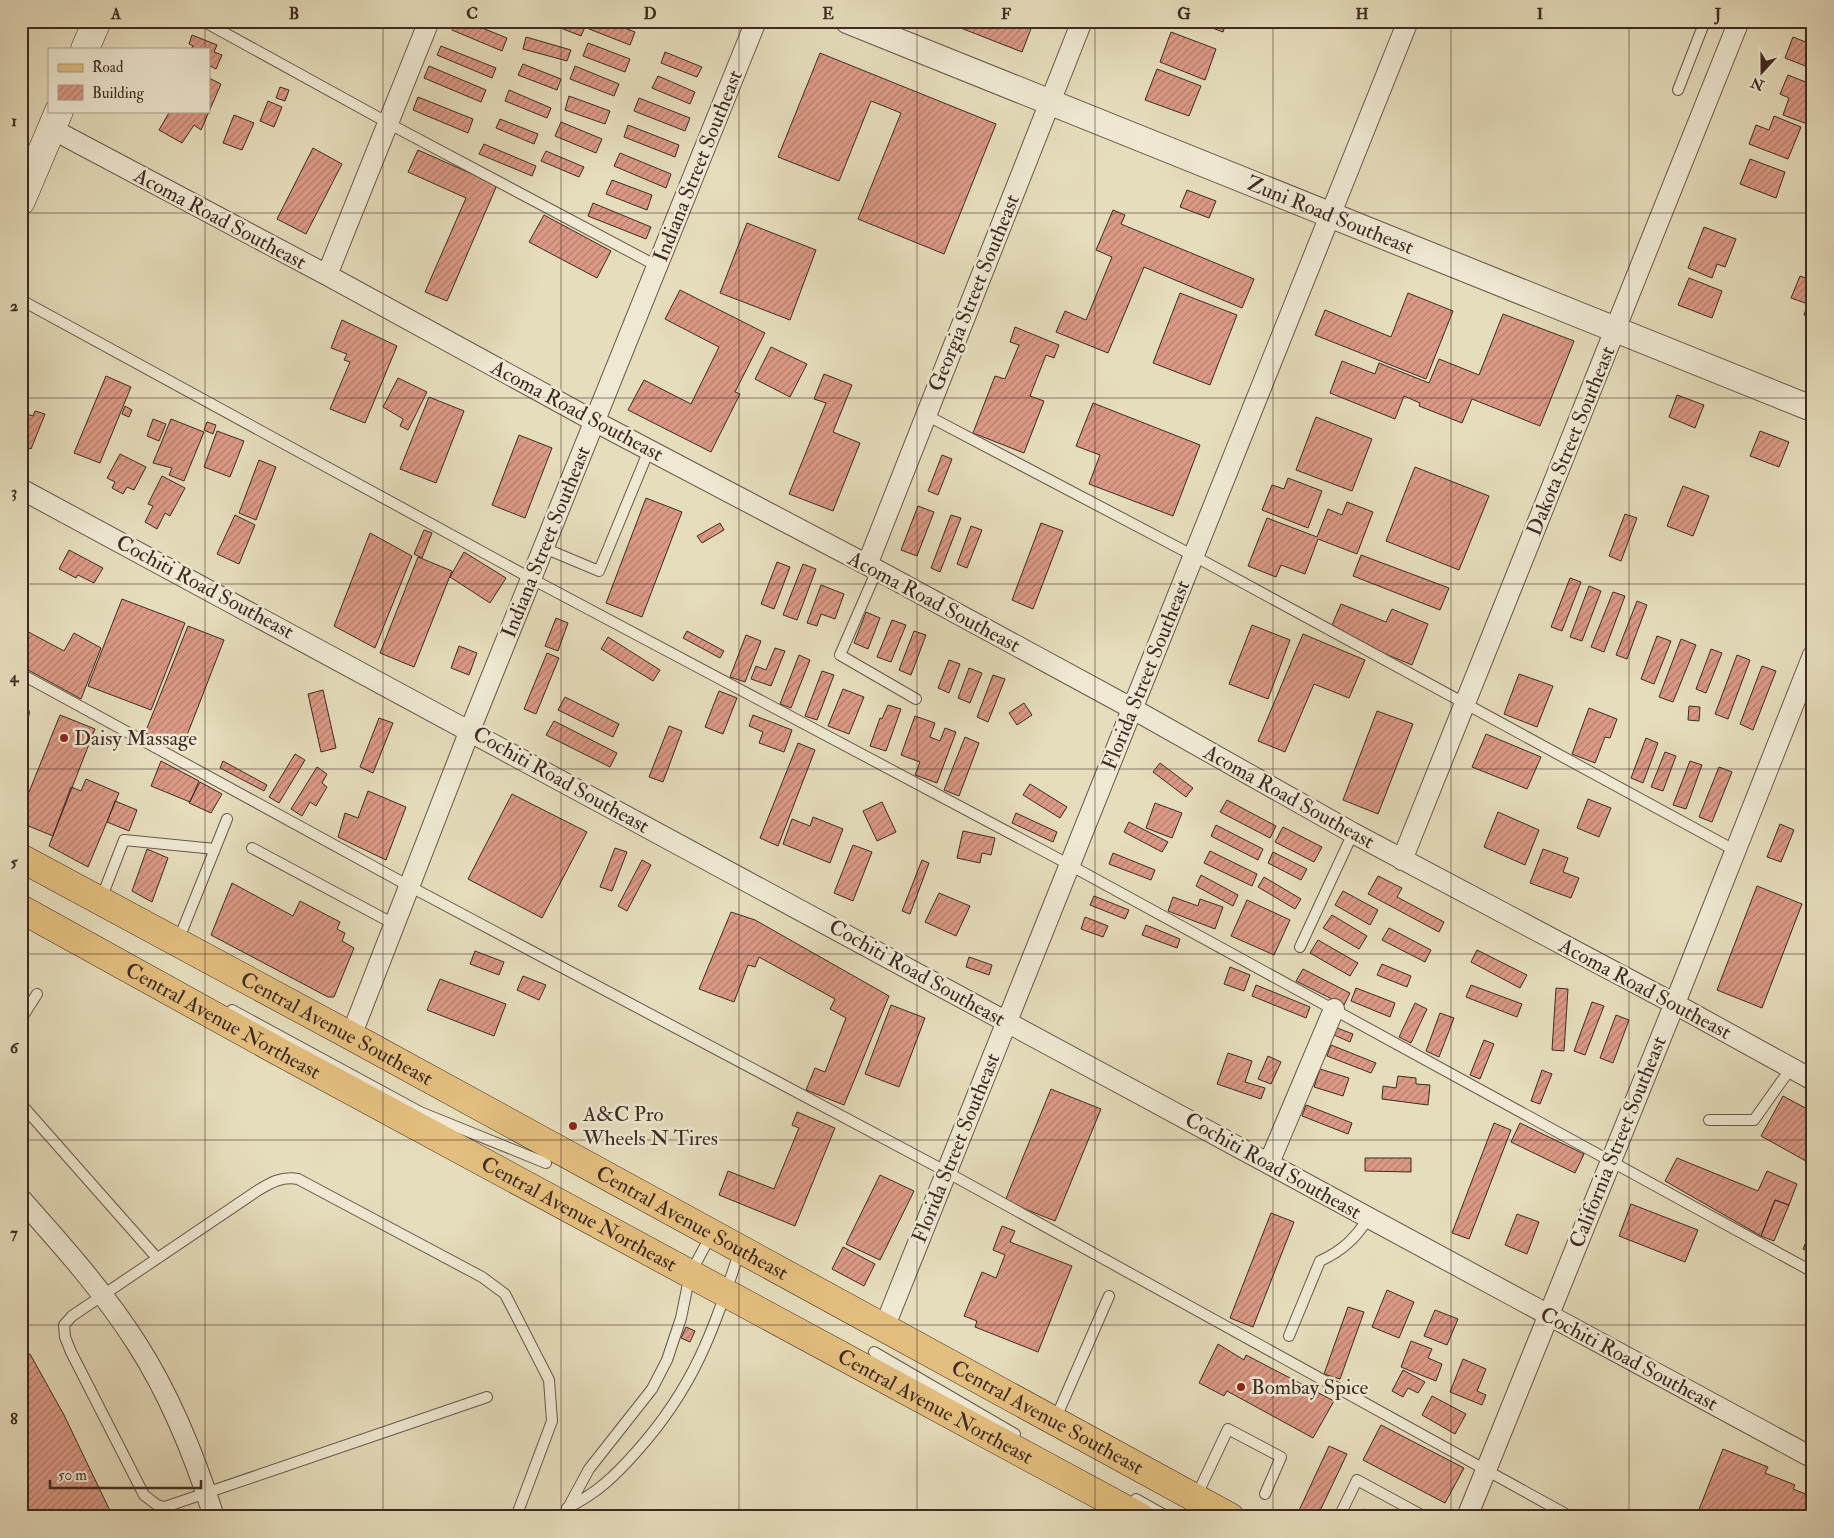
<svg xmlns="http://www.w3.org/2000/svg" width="1834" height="1538" viewBox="0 0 1834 1538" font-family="'IM FELL Double Pica',serif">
<defs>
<pattern id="building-hatch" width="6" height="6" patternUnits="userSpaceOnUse" patternTransform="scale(1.25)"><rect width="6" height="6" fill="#dc9a86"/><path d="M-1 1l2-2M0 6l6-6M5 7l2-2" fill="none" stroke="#b47e6d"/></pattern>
</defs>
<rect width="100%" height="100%" fill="#e6ddbc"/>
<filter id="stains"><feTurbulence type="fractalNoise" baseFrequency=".004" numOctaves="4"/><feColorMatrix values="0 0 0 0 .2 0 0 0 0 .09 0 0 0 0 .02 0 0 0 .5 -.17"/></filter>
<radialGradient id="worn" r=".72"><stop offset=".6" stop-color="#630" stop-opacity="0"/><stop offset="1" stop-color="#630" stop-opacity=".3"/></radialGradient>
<path fill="url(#building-hatch)" stroke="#3e2a23" d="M455,21H465L507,38L502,51L452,30Z
M543,21H570L585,27L581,36Z
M591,21H607L635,32L630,45L589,29Z
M943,21H1034L1022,52Z
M1194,21H1227L1223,32Z
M1171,32L1216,49L1205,80L1160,62Z
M192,35L217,45L214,52L222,55L216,69L210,66L209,70V49H191L193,46L189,44Z
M526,37L571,50L567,61L523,49Z
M1793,37L1813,45V69L1785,58Z
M588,43L630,59L625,72L583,56Z
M441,46L496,68L492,78L437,55Z
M665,52L702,67L697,77L661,63Z
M820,53L996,124L944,254L858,219L901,113L871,101L839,181L778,157Z
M523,64L561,79L557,90L518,75Z
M429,66L486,90L481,102L424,78Z
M575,66L619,84L614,96L570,79Z
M1157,69L1201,86L1189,116L1145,100Z
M1788,75L1813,85V126L1783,115L1789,98L1780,94Z
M658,76L695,92L690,104L652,88Z
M209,78L221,84L201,130L194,125L182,143L159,130L170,111H209Z
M280,87L289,90L285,101L276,98Z
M509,90L551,108L547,118L505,101Z
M569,96L610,111L605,124L565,110Z
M418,97L473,119L468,133L413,110Z
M639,98L690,118L685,131L634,111Z
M268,101L282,107L274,127L260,121Z
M234,115L254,123L242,150L223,143Z
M1774,116L1801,127L1788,159L1749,144L1756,125L1769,130Z
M500,119L538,134L534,144L496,128Z
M561,122L602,139L596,153L555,136Z
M628,125L679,145L675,157L624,137Z
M484,144L536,166L532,176L479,154Z
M313,148L342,164L306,234L277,219Z
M418,150L497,185L447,301L425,292L466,198L408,172Z
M546,151L584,167L579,177L541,161Z
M620,153L671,174L666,188L614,166Z
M1750,159L1785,172L1776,198L1740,184Z
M612,180L652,195L647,210L606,194Z
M1187,190L1216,201L1209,218L1180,207Z
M593,203L651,227L646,239L588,216Z
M1113,210L1125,215L1121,224L1254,279L1242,308L1144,267L1108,353L1056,332L1065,311L1086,320L1112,257L1096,250Z
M544,215L611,251L597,278L529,242Z
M747,223L816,250L790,320L720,293Z
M1704,227L1736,239L1725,267L1717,264L1712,278L1688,268Z
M1800,276L1813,281V319L1804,315L1808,304L1791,298Z
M1689,278L1722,291L1712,318L1678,305Z
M680,290L765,333L735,392L740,394L711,452L628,410L644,380L691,404L719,347L665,319Z
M1180,293L1237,315L1210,385L1153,363Z
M1408,293L1453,311L1426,379L1315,335L1325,310L1391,337Z
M1503,314L1574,341L1540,426L1472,399L1462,423L1419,406L1420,403L1404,396L1395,419L1330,393L1342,361L1375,374L1379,363L1429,383L1439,359L1479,375Z
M342,320L397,346L365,423L330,409L350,362L344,360L347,354L331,348Z
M1015,327L1059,345L1054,358L1046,355L1030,396L1044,401L1024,453L973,433L995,376L1005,379L1019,345L1010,342Z
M771,347L807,364L790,397L755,379Z
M824,374L852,385L833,432L860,443L833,511L789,494L826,403L814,399Z
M106,376L131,387L100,463L74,453Z
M398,378L427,392L408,430L400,426L403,419L383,407Z
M1677,395L1704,405L1695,428L1669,417Z
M429,397L464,411L436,483L400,469Z
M1093,403L1200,445L1173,516L1089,484L1100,455L1076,446Z
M125,406L132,410L129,417L122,414Z
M35,411L45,414L31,449L22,445L21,447V412L33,416Z
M1316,417L1372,439L1352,491L1296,470Z
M153,419L166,424L159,441L147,436Z
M171,419L204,432L184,481L169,475L172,468L153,463Z
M207,422L216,425L213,434L204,430Z
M217,431L244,441L230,477L204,467Z
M1760,431L1789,442L1779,467L1750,456Z
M519,435L552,448L525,518L492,505Z
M120,454L146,467L134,490L127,487L123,494L112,488L115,482L107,478Z
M942,455L952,459L938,495L928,491Z
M259,460L276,467L256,520L239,513Z
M1415,467L1489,496L1459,570L1386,541Z
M162,476L185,488L170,516L165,513L157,529L145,522L153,506L148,504Z
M1288,478L1322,491L1308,528L1262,510L1272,485L1284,489Z
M1683,486L1709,496L1693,536L1667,526Z
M646,498L682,512L642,617L606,603Z
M1347,502L1373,512L1357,554L1318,539L1305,574L1281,565L1276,577L1248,566L1267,518L1317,537L1328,509L1342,515Z
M918,506L934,512L917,556L901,550Z
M1625,514L1637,518L1621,561L1609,556Z
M235,515L255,525L239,564L217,554Z
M951,515L961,518L940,572L931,568Z
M720,523L724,530L702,543L697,536Z
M1041,523L1063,531L1033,609L1012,600Z
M971,526L982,530L967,568L957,564Z
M424,530L432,533L422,558L414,554Z
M370,533L412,556L375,648L334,626Z
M69,550L103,568L94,583L78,575L76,578L59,569Z
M464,552L506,578L490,603L450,577Z
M1361,555L1449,588L1440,610L1353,576Z
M418,557L452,571L414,667L380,653Z
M777,562L790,567L774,609L761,604Z
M803,564L816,569L797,620L783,615Z
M1570,578L1581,582L1562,631L1551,627Z
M821,585L844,594L835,619L821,614L817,626L807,623Z
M1589,586L1601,591L1582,641L1570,637Z
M1613,592L1625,596L1604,652L1591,647Z
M122,599L185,623L151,710L88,686Z
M1637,601L1647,605L1627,659L1616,655Z
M1341,604L1386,622L1392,609L1428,624L1412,665L1383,653L1332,625Z
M866,612L880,618L868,649L854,643Z
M556,618L568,623L558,651L545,646Z
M892,620L906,625L891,662L877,657Z
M1252,625L1290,640L1268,699L1229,684Z
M188,626L224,640L182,748L145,733Z
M21,628L64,651L74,633L101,648L81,699L21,666Z
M687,631L724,651L720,658L683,638Z
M914,631L926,635L911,675L899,670Z
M1303,634L1365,660L1349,698L1314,684L1285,752L1258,741Z
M746,635L761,641L745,682L730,677Z
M1657,636L1671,641L1654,684L1641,679Z
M608,637L660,670L653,681L601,649Z
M1681,639L1696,645L1673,702L1659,697Z
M459,646L477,653L469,675L451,668Z
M775,648L785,651L771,686L751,679L756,666L766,670Z
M1711,649L1722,653L1706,693L1696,689Z
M547,653L559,658L536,714L524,709Z
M799,655L810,660L791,708L780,704Z
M1737,655L1750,660L1728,719L1715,714Z
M949,660L960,664L949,693L938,688Z
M1762,666L1776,671L1753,730L1740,724Z
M969,668L982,673L970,703L958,698Z
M822,671L834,675L817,720L805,716Z
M1519,674L1553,686L1537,727L1504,714Z
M993,675L1005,679L988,722L977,717Z
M843,689L864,697L849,734L828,726Z
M323,690L336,748L321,752L308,694Z
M719,691L737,698L723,734L705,727Z
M565,697L619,724L613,737L558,710Z
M1024,703L1032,715L1017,725L1009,713Z
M888,705L901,709L886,751L870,746L880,718L882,719Z
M1689,706L1700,707L1699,721L1688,720Z
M1589,708L1617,719L1610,738L1605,737L1595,763L1572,754Z
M1377,711L1413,724L1378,814L1343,800Z
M60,715L95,729L53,836L21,823V812Z
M753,715L792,730L784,752L759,743L763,732L749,726Z
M915,716L935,723L930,737L940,741L945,728L956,732L937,783L915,775L920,762L901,755Z
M379,718L393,723L373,773L360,767Z
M554,721L617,753L610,767L546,735Z
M669,726L682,731L663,782L649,777Z
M1486,734L1541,757L1527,789L1472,767Z
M965,737L979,743L959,796L944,790Z
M1646,738L1658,743L1643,783L1631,778Z
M798,743L815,750L778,846L760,838Z
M1665,752L1676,756L1663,791L1651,787Z
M295,754L305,760L279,803L269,797Z
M161,761L199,781L190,802L151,786Z
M223,761L267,785L264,791L220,768Z
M1690,761L1702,765L1686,809L1673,805Z
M1160,763L1193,788L1186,797L1153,772Z
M317,767L327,774L322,783L327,787L316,806L310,802L302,816L291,809Z
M1719,767L1732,772L1712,822L1699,817Z
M86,779L119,793L88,867L49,846L71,787L81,791Z
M200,782L222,794L211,813L189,803Z
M1030,784L1067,807L1060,818L1023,795Z
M368,791L406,807L386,860L338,837L345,813L358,818Z
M512,794L587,832L542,918L468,879Z
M1588,799L1611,808L1599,837L1577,828Z
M1227,800L1276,826L1270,838L1220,812Z
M115,801L137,810L129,831L107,822Z
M882,802L896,832L877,841L863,811Z
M1155,803L1182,813L1172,838L1146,828Z
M1498,812L1539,830L1525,865L1484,847Z
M1016,813L1057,832L1053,842L1012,823Z
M813,817L843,829L830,863L783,844L792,819L810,826Z
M1129,822L1168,842L1162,852L1124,832Z
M1780,824L1794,830L1781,862L1767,857Z
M1216,825L1263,849L1258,860L1211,836Z
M1283,827L1322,847L1314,862L1275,842Z
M963,831L995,838L991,855L982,853L980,863L957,858Z
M853,845L872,852L853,901L834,893Z
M615,848L627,852L612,891L600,887Z
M147,849L168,858L152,902L132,891Z
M1543,849L1568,858L1563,872L1579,878L1571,898L1530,883Z
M1210,851L1257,874L1252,886L1204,863Z
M1273,852L1307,869L1301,880L1268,863Z
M1113,853L1155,870L1151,880L1109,864Z
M642,860L651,865L627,911L618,906Z
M922,860L929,863L910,914L902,911Z
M1201,875L1238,895L1233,906L1196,886Z
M1378,876L1402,888L1397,897L1444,922L1439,932L1368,894Z
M1264,877L1301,899L1295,909L1258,887Z
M232,883L293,916L300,901L340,922L337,929L345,933L342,941L354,948L334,997H328L211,935Z
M1757,886L1802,904L1762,1008L1717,990Z
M1343,891L1378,910L1370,925L1335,905Z
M939,893L970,906L956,936L925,922Z
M1094,896L1129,910L1125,919L1090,905Z
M1173,897L1198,906L1200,899L1223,907L1215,929L1168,911Z
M1247,900L1290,920L1274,955L1231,936Z
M731,912L755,920L889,996L844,1105L806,1090L815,1068L825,1072L846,1018L830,1009L835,999L759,957L755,967L748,965L734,1002L699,989Z
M1332,915L1367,936L1359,949L1323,928Z
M1085,917L1108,926L1103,937L1081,929Z
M1146,925L1180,939L1177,948L1142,935Z
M1389,928L1431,950L1425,962L1382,940Z
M1318,940L1358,963L1350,976L1310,953Z
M1477,950L1527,975L1520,988L1471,962Z
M475,951L504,962L499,975L470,964Z
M969,957L992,965L989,975L966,967Z
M1382,964L1411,976L1407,987L1377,975Z
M1230,967L1250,975L1244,991L1224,984Z
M1303,969L1350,993L1344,1005L1296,981Z
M523,976L546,985L539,1000L517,990Z
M440,979L506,1004L494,1036L427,1010Z
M1256,985L1310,1007L1306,1018L1252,996Z
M1471,985L1522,1004L1517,1017L1466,997Z
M1356,988L1395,1003L1390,1017L1351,1001Z
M1556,988L1568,989L1564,1051L1552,1050Z
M1592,1002L1604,1006L1585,1055L1574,1051Z
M1415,1003L1427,1009L1411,1043L1399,1037Z
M891,1005L925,1018L899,1087L865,1074Z
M1440,1013L1454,1018L1439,1057L1426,1051Z
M1616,1015L1629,1020L1613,1063L1600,1058Z
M1337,1028L1353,1034L1350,1042L1334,1035Z
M1484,1040L1494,1044L1480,1079L1470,1075Z
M1331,1045L1376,1063L1371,1073L1327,1056Z
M1228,1053L1252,1061L1245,1082L1265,1088L1261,1099L1217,1084Z
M1268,1056L1281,1062L1271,1084L1258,1079Z
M1320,1069L1349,1078L1343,1096L1314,1087Z
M1542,1070L1552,1074L1540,1104L1531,1101Z
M1398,1076L1416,1078V1084L1430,1085L1428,1105L1382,1099L1383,1086L1396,1088Z
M1051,1089L1101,1109L1055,1221L1005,1201Z
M1783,1096L1813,1112V1165L1761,1136Z
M1306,1105L1352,1123L1348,1134L1302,1116Z
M797,1112L835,1128L795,1226L719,1195L728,1171L774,1189L799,1128L792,1125Z
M1494,1123L1511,1130L1469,1239L1452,1233Z
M1520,1123L1584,1154L1575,1173L1511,1142Z
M1365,1158H1411V1172L1365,1171Z
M1677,1158L1758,1191L1767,1171L1797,1184L1789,1205L1775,1200L1761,1236L1665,1181Z
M880,1175L914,1191L880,1260L846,1244Z
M1775,1200L1789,1205L1774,1241L1761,1236Z
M1631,1204L1698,1230L1685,1262L1619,1236Z
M1271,1213L1294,1222L1253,1327L1230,1318Z
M1517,1214L1539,1222L1527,1254L1505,1245Z
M1002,1226L1015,1231L1010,1242L1072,1266L1038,1352L975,1327L977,1321L964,1316L982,1272L996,1278L1005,1255L993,1250Z
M1813,1226V1253L1803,1249Z
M843,1247L875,1264L864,1286L832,1269Z
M1387,1290L1414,1302L1399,1338L1372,1327Z
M1348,1307L1364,1312L1340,1379L1324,1374Z
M1435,1310L1458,1319L1447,1345L1424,1336Z
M686,1327L695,1331L690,1342L681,1338Z
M1411,1341L1432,1349L1428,1358L1442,1364L1436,1381L1401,1367Z
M1218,1344L1244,1360L1246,1355L1334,1401L1313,1438L1227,1391L1224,1396L1199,1383Z
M30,1354L64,1415L113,1517H21V1358Z
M1463,1359L1486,1369L1477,1391L1486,1395L1482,1405L1450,1392Z
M1403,1370L1425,1382L1418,1393L1408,1388L1403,1397L1392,1391Z
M1432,1396L1466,1414L1455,1434L1422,1415Z
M1381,1425L1464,1468L1445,1503L1363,1460Z
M1329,1446L1347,1454L1317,1517H1296Z
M1723,1449L1768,1467L1765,1473L1795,1485L1793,1489L1813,1497V1517H1696Z
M1363,1509L1376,1517H1359Z"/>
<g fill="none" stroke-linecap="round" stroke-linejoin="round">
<defs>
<path id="service" d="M203,21L401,130L657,266
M1678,90L1705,21
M21,300L532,579L1055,857L1813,1272
M926,415L1194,556L1736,851
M544,548L599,571L649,450
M877,570L840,655L916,699
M21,674L409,886L932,1164L1571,1517
M21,711L24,713L21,721
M252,848L394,924
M101,899L124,840L215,849
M178,941L227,819
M1300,947L1353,833
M232,1010L420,1112L546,1163
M21,1019L37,994
M21,1104L157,1258
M1709,1120H1754L1791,1068
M1289,1336L1320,1261C1342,1251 1356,1238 1369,1217
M874,1352L1015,1434
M487,1397L165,1507L157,1505L144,1495L71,1352L65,1337L64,1325L72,1316L257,1191C270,1183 281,1176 298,1179L482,1277L505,1294L549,1380L552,1421L516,1517
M1055,1420L1109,1296
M1196,1497L1228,1429L1281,1457L1265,1494
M1136,1499L1168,1517
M567,1508C596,1494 615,1476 637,1451C695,1386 713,1331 740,1250
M563,1517L589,1469L652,1389L667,1360L681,1318L690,1274L711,1235
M1339,1517L1357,1480L1425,1517"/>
<path id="minor" d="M52,129L327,275L594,421L877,570L1133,709L1353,833L1675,1004L1813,1080
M327,275L429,21
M21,489L1813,1458
M867,565L1082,21
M1402,860L1739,21
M351,1036L470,730L756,21
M1269,1163L1334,1009
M21,1199C62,1245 104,1292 137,1344C171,1397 195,1457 214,1517
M884,1328L1408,21
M1467,1517L1681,988L1813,655"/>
<g id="tertiary">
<path id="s1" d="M848,21L1813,409"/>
</g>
<path id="secondary" d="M85,49L97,21
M21,201L59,111"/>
<g id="primary">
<path id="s2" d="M21,858L351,1036L1230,1517"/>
<path id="s3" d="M21,909L276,1050L1140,1517"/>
</g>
</defs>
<use href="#service" stroke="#685749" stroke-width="12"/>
<use href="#minor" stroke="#685749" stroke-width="22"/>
<use href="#tertiary" stroke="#685749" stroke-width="27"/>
<use href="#secondary" stroke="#3e2a23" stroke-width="29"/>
<use href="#primary" stroke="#3e2a23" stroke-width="29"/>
<use href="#service" stroke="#efe9d3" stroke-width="10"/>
<use href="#minor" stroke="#efe9d3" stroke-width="20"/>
<use href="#tertiary" stroke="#efe9d3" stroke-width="25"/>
<use href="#secondary" stroke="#efe9d3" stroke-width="28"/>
<use href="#primary" stroke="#e3be7e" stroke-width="28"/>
</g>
<path fill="none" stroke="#3e2a23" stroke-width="1" stroke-opacity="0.55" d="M205,21V49M383,21V1517M561,21V1517M739,21V1517M917,21V1517M1095,21V1517M1273,21V1517M1451,21V1517M1629,21V1517M205,111V1517M21,213H1813M21,398H1813M21,584H1813M21,769H1813M21,954H1813M21,1140H1813M21,1325H1813"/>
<g fill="#8f2418" stroke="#efe9d3" stroke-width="2">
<circle cx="64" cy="738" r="5"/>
<circle cx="573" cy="1126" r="5"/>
<circle cx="1241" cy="1387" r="5"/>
</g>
<g text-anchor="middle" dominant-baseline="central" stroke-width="5" stroke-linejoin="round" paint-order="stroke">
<g font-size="21" fill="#3e2a23" stroke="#efe9d3">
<text transform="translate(698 166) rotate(-68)">Indiana Street Southeast</text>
<text stroke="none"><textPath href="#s1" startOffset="520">Zuni Road Southeast</textPath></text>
<text transform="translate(220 219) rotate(28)">Acoma Road Southeast</text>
<text transform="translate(974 293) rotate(-68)">Georgia Street Southeast</text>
<text transform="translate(577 411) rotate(28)">Acoma Road Southeast</text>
<text transform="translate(1571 441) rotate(-68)">Dakota Street Southeast</text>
<text transform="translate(546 542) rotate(-68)">Indiana Street Southeast</text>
<text transform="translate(205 587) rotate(28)">Cochiti Road Southeast</text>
<text transform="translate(934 602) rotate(28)">Acoma Road Southeast</text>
<text transform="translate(1146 675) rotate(-68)">Florida Street Southeast</text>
<text transform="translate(561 780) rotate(29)">Cochiti Road Southeast</text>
<text transform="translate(1289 797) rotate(29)">Acoma Road Southeast</text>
<text transform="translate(917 973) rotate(29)">Cochiti Road Southeast</text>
<text transform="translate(1645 989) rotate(28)">Acoma Road Southeast</text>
<text stroke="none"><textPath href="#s3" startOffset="231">Central Avenue Northeast</textPath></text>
<text stroke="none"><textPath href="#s2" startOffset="359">Central Avenue Southeast</textPath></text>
<text transform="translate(1618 1142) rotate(-68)">California Street Southeast</text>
<text transform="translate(956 1148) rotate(-68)">Florida Street Southeast</text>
<text transform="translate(1273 1166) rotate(29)">Cochiti Road Southeast</text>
<text stroke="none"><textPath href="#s3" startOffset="636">Central Avenue Northeast</textPath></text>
<text stroke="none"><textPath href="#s2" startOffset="764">Central Avenue Southeast</textPath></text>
<text transform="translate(1629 1359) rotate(28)">Cochiti Road Southeast</text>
<text stroke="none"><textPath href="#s3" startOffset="1041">Central Avenue Northeast</textPath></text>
<text stroke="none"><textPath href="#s2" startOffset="1169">Central Avenue Southeast</textPath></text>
</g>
<g font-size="21" fill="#3e2a23" stroke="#efe9d3" text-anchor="start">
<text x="74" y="738">Daisy Massage</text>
<text x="583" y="1114">A&amp;C Pro<tspan x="583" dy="24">Wheels N Tires</tspan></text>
<text x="1251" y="1387">Bombay Spice</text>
</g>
</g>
<rect width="1834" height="1538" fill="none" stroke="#e6ddbc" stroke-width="55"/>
<rect x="48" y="48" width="162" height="65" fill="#efe9d3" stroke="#a89d8d"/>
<rect x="58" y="64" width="25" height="8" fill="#e3be7e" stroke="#a89d8d"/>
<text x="92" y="72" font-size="15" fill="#3e2a23">Road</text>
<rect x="58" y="85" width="25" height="15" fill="url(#building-hatch)" stroke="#a89d8d"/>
<text x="92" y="98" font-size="15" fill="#3e2a23">Building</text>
<g transform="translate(1762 72) rotate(201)" stroke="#efe9d3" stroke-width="4" paint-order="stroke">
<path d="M0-4L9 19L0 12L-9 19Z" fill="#3e2a23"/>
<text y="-8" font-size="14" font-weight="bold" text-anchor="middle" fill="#3e2a23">N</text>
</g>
<path d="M50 1480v8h151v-8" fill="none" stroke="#3e2a23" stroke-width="2.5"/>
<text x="58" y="1480" font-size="15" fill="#3e2a23" stroke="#efe9d3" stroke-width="4" paint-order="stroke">50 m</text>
<rect x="28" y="28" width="1778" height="1482" fill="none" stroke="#3e2a23" stroke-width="2"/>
<g font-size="16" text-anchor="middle" font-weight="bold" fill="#3e2a23">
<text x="116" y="19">A</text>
<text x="294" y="19">B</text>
<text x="472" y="19">C</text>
<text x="650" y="19">D</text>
<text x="828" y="19">E</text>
<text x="1006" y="19">F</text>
<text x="1184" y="19">G</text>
<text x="1362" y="19">H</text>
<text x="1540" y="19">I</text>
<text x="1718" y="19">J</text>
<text x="14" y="126">1</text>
<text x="14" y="311">2</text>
<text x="14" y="497">3</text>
<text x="14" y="682">4</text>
<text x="14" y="867">5</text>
<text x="14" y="1053">6</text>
<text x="14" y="1238">7</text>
<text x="14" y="1424">8</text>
</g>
<rect width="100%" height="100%" filter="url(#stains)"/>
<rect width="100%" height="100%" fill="url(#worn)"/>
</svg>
